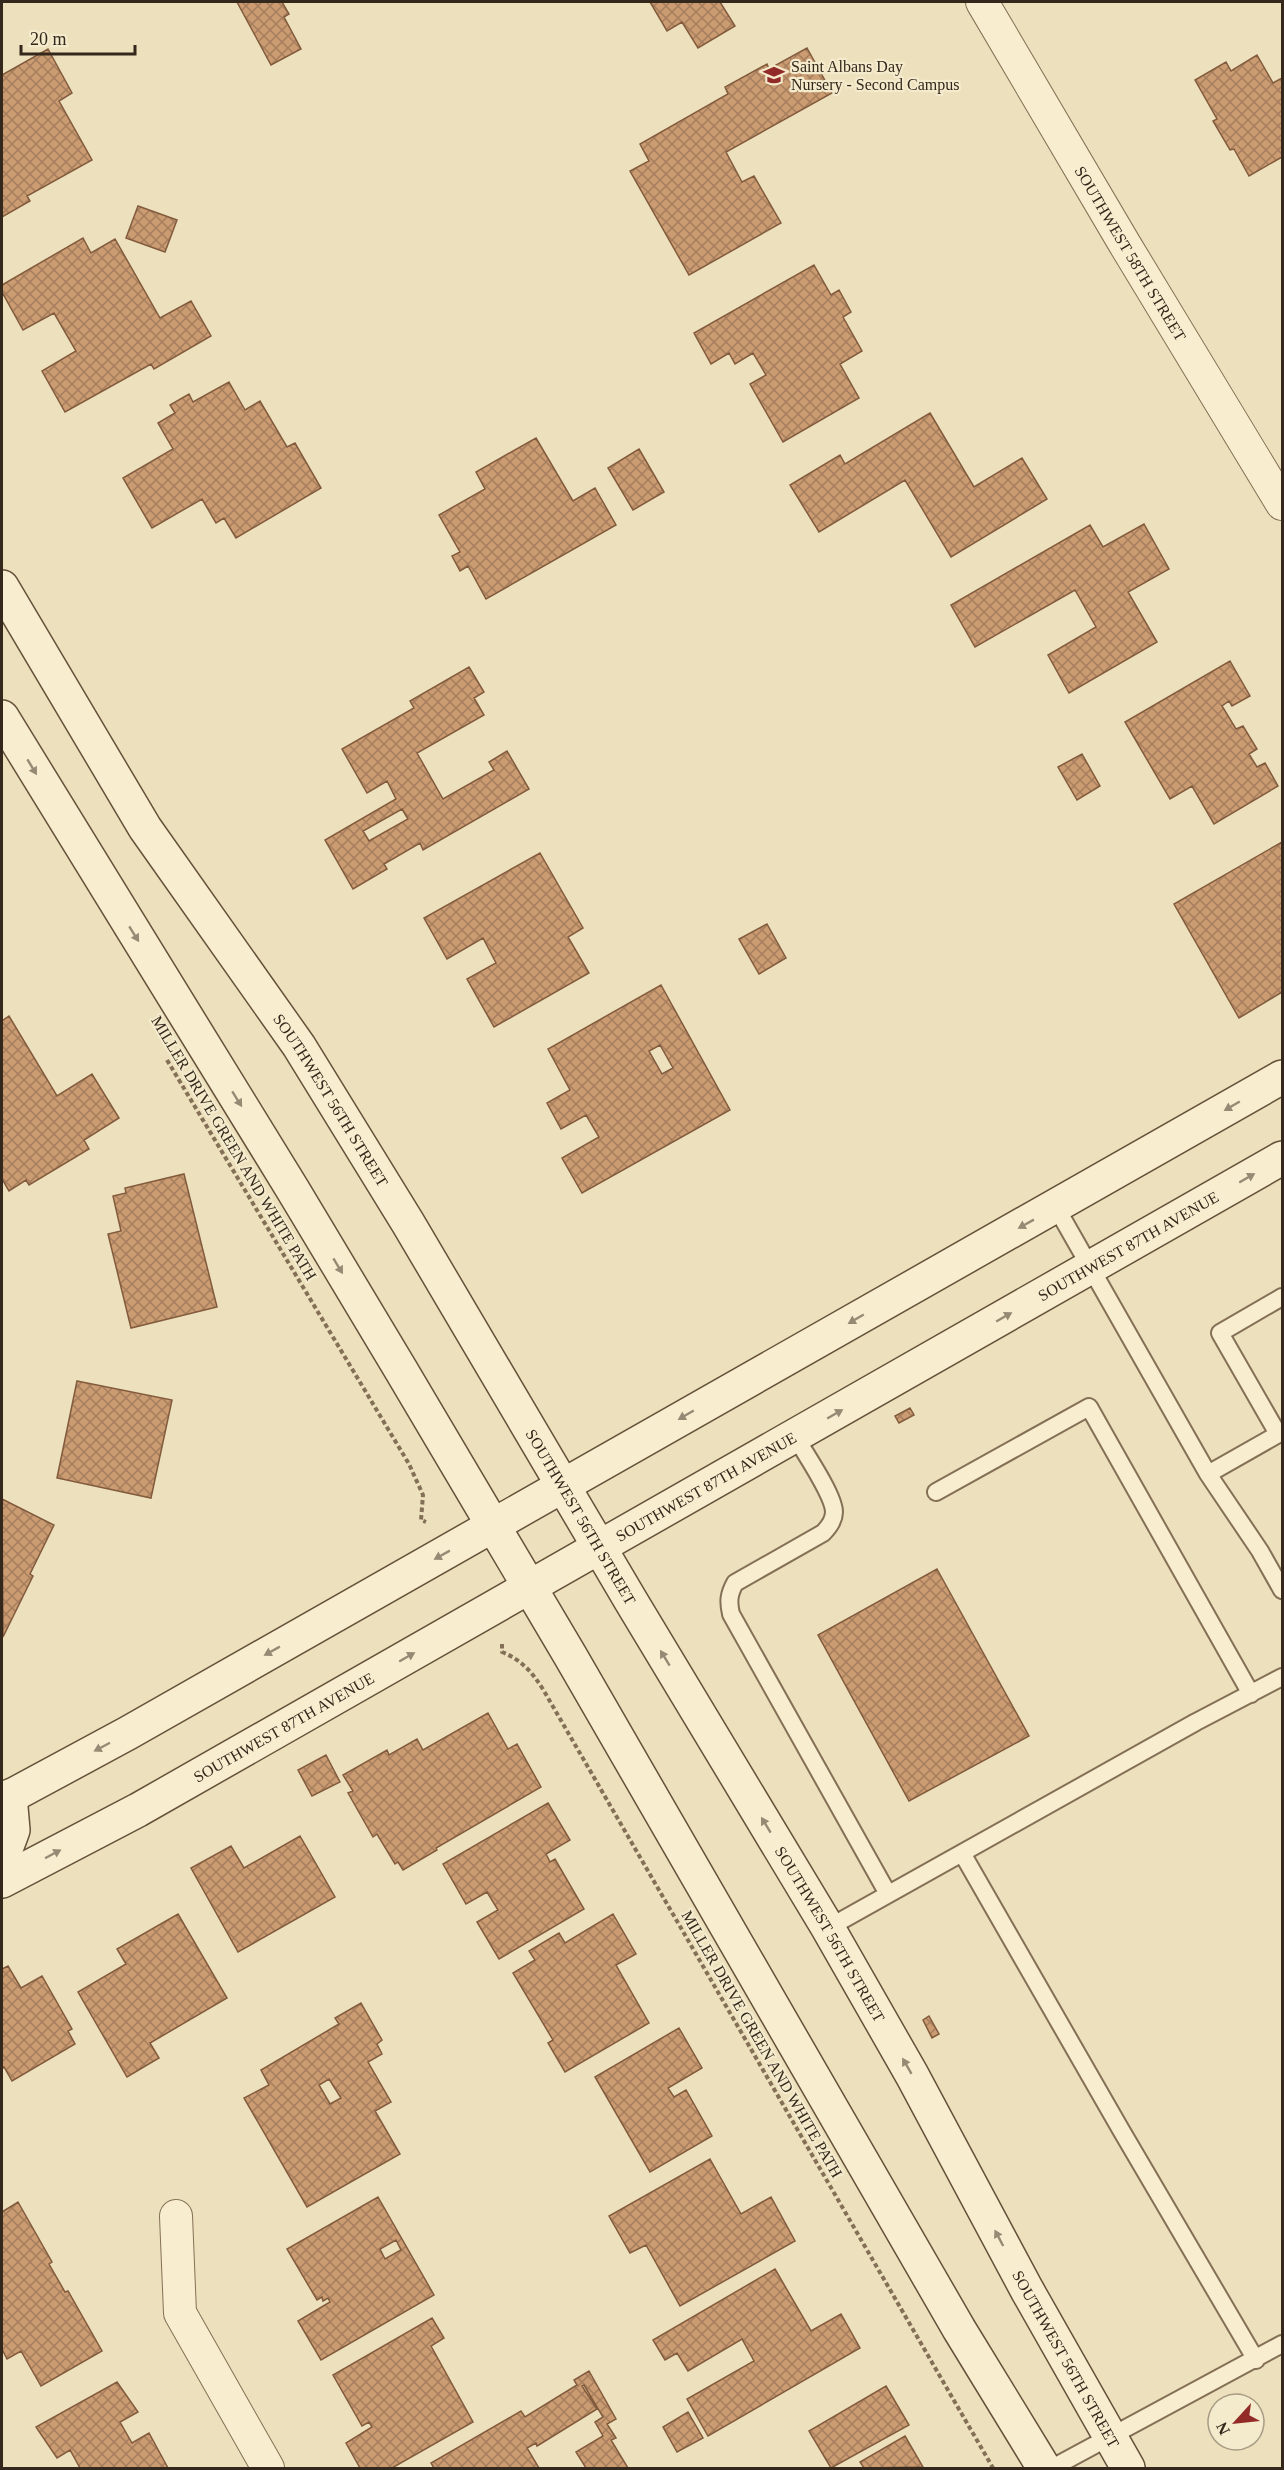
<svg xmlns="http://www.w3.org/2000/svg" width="1284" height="2470" viewBox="0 0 1284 2470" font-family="Georgia,serif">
<defs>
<pattern id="building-cross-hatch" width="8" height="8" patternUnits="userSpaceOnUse" patternTransform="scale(1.5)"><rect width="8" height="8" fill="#cb9b72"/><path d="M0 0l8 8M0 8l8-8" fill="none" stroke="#a57e5d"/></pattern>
</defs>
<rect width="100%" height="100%" fill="#ede0bc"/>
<path fill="url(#building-cross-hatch)" stroke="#825b3d" stroke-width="1.5" fill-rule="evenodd" d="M237,2H282L289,14L284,17L301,49L271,65Z
M650,2H720L735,26L698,48L682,22L667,31Z
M807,48L832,93L726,152L742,182L754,176L781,223L689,275L630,171L649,161L640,144L728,94L725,87L767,64L769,69Z
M48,49L72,93L59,101L92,160L27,196L30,201L2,217V75Z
M1257,55L1273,83L1282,78V157L1249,176L1234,149L1230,150L1213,121L1217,119L1195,80L1226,62L1231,71Z
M138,206L177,220L165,252L126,238Z
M83,238L91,253L115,239L160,318L191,301L211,336L154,369L151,364L65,412L42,371L76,351L54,313L23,330L2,292V285Z
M814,265L831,295L839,290L851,312L843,317L862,351L840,364L859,398L783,442L750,384L766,375L753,353L735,364L729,353L711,364L694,333Z
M229,382L245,410L260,401L287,447L295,443L321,488L236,538L224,518L216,523L202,499L152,528L123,478L173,449L158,423L175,413L170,405L189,394L193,402Z
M930,413L974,487L1022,458L1047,499L951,557L905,480L819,532L790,485L840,455L845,464Z
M536,438L573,501L595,488L616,525L486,599L468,566L460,571L452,556L460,552L439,515L485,489L476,472Z
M639,449L664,492L633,510L608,468Z
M1144,524L1169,569L1128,592L1157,642L1069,693L1048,655L1096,627L1075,590L975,647L951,605L1090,525L1103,547Z
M1230,661L1250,696L1232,706L1229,701L1222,706L1236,729L1243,726L1257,749L1249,754L1257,767L1265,763L1278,786L1214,824L1192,786L1170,799L1125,722Z
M469,667L484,692L474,698L484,715L417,753L443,799L494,770L489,762L507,751L529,789L423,850L420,843L384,864L387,869L353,889L325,840L396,799L387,781L367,793L342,749L414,708L410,701ZM402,809L408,819L369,841L363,831Z
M1082,754L1100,786L1077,800L1058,767Z
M1282,842V992L1239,1018L1174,904Z
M540,853L583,928L568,937L589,973L494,1027L467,979L496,963L483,938L447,959L424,918Z
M767,924L786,958L759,974L739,939Z
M661,985L730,1110L582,1193L562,1158L599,1137L586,1115L561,1129L547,1103L570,1090L548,1049ZM660,1045L673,1068L662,1074L649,1051Z
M9,1016L57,1096L92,1074L119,1118L84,1140L89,1149L29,1185L26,1180L9,1191L2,1179V1021Z
M184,1174L217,1307L131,1328L108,1234L121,1231L113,1196L126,1193L125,1188Z
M77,1381L172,1400L151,1498L57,1478Z
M910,1408L914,1415L899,1423L895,1416Z
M2,1499L54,1525L30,1574L33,1576L3,1637Z
M937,1569L1029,1736L909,1801L818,1635Z
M488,1713L508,1749L517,1744L541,1787L436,1848L437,1850L403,1870L398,1862L395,1864L377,1834L373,1837L348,1793L353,1791L343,1775L387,1750L389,1755L417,1739L423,1750Z
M326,1755L340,1782L312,1796L298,1770Z
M548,1803L570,1840L546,1854L550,1862L555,1859L584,1909L499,1959L477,1922L498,1910L487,1892L466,1904L443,1864Z
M300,1836L335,1897L238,1952L191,1868L231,1846L244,1868Z
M178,1914L227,1998L150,2043L159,2058L127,2077L78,1992L126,1964L117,1949Z
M613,1914L636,1954L616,1965L649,2023L565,2072L548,2043L553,2040L513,1973L535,1960L529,1951L559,1933L565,1943Z
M8,1966L21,1988L42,1976L72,2029L68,2031L75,2044L12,2081L4,2067L2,2069V1969Z
M361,2003L382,2040L377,2044L382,2054L368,2062L391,2102L375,2111L400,2154L307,2207L244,2098L269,2085L261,2070L339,2024L335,2018ZM329,2079L341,2098L330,2104L319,2085Z
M929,2016L939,2034L932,2038L923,2020Z
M679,2028L702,2068L668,2088L674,2097L686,2090L712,2136L650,2172L595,2077Z
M710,2159L741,2214L771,2197L795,2241L680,2306L646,2245L630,2253L609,2216Z
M378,2197L434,2295L321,2360L298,2321L330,2302L328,2298L323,2301L322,2297L317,2300L287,2249ZM396,2240L401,2250L385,2259L380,2249Z
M18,2202L52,2262L49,2264L65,2292L68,2291L102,2351L41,2386L21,2351L7,2359L2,2349V2212Z
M775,2269L811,2331L841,2314L860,2348L708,2436L687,2399L754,2361L742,2339L688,2371L677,2353L665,2360L653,2340Z
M432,2318L444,2338L431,2346L473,2422L392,2468H360L346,2443L372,2427L369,2422L362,2426L333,2375Z
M589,2371L616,2419L607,2424L616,2438L611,2440L628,2468H586L576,2452L603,2436L595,2422L603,2417L584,2385L582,2386L597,2409L537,2446L536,2443L527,2448L539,2468H434L431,2463L521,2411L525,2417L577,2385L574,2380Z
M117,2382L138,2412L120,2422L132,2443L149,2433L168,2468H80L70,2450L57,2458L36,2427Z
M886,2386L909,2425L831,2468L809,2431Z
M688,2412L703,2438L677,2452L663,2427Z
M905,2436L923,2467L864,2468L860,2462Z"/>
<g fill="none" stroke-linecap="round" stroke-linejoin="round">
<defs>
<path id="service" d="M1056,1207L1208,1474L1260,1551L1282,1590
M1278,1434L1220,1333L1282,1297
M795,1436C804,1452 834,1495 834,1512C834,1520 829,1527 823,1533L735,1583C729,1594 728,1601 731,1614L888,1894
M1208,1474L1282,1432
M936,1492L1089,1407L1251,1694
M962,1853L1196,1722L1282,1677
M828,1928L962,1853L1121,2130L1256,2360
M1052,2468L1282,2344"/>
<g id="minor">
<path id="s1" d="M982,2L1124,243L1282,504"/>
<path d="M176,2216L180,2313L268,2468"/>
</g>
<g id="secondary">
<path id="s2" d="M2,587L145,828L299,1046L408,1223L631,1601L828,1928L912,2075L1027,2290L1128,2468"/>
<path d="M2,717L293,1190L401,1370L571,1657L959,2329L1044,2468"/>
<path d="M2,1801L128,1733L1282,1077"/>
<path d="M2,1860L13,1830L10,1796"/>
<path id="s3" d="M2,1881L138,1810L1282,1158"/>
</g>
</defs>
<use href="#service" stroke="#847056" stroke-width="20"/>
<use href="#minor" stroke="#847056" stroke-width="34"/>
<use href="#secondary" stroke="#65513a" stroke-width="36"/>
<path stroke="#847056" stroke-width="4" stroke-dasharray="4.5 3" stroke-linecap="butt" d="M167,1060L409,1464L423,1495L421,1520L426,1522
M502,1644V1652C522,1660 533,1673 544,1691L993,2468"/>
<use href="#service" stroke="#f8edcf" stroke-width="16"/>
<use href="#minor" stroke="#f8edcf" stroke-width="32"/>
<use href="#secondary" stroke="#f8edcf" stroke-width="33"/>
</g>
<defs><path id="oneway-solid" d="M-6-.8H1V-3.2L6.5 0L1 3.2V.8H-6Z" transform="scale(1.5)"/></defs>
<g fill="#968a75">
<use href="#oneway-solid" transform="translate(32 767) rotate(59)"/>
<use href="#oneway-solid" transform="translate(134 934) rotate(58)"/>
<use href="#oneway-solid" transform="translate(237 1099) rotate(58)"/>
<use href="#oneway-solid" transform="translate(1232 1106) rotate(150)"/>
<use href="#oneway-solid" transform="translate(1247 1178) rotate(-30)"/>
<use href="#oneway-solid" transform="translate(1026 1224) rotate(151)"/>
<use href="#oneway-solid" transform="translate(338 1266) rotate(59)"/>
<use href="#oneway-solid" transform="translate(1004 1317) rotate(-30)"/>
<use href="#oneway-solid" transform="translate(856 1319) rotate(150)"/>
<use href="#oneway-solid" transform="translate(835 1414) rotate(-30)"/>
<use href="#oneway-solid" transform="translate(686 1415) rotate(150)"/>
<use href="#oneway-solid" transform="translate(442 1555) rotate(151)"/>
<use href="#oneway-solid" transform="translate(272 1651) rotate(151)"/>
<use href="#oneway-solid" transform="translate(407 1657) rotate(-30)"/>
<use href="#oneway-solid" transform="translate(665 1658) rotate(-121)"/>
<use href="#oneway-solid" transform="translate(102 1747) rotate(152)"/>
<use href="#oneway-solid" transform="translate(766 1825) rotate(-121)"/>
<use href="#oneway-solid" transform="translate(53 1854) rotate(-28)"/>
<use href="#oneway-solid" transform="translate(907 2066) rotate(-120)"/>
<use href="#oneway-solid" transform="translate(999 2238) rotate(-118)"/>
</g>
<defs>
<symbol id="school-bare" viewBox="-9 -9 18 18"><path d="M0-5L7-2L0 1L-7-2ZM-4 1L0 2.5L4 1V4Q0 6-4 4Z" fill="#922b27" stroke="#f4eacc" stroke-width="2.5" paint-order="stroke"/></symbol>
</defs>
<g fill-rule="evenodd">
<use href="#school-bare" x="759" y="60" width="30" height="30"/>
</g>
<g text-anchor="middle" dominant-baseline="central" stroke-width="4.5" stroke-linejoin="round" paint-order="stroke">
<g font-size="16" fill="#33281b" stroke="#f4eacc" text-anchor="start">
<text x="791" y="66">Saint Albans Day<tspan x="791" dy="18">Nursery - Second Campus</tspan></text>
</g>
<g font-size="16" fill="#33281b" stroke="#f4eacc">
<text stroke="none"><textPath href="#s1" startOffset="292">SOUTHWEST 58TH STREET</textPath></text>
<text stroke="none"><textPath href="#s2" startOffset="610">SOUTHWEST 56TH STREET</textPath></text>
<text transform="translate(234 1148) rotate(59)">MILLER DRIVE GREEN AND WHITE PATH</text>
<text stroke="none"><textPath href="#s3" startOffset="1293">SOUTHWEST 87TH AVENUE</textPath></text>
<text stroke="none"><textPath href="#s3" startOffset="807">SOUTHWEST 87TH AVENUE</textPath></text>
<text stroke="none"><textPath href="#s2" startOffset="1096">SOUTHWEST 56TH STREET</textPath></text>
<text stroke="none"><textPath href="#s3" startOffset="321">SOUTHWEST 87TH AVENUE</textPath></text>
<text stroke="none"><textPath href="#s2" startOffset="1582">SOUTHWEST 56TH STREET</textPath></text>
<text transform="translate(762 2044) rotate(60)">MILLER DRIVE GREEN AND WHITE PATH</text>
<text stroke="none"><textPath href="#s2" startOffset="2068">SOUTHWEST 56TH STREET</textPath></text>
</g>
</g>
<rect width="1284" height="2470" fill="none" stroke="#33281b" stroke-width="6"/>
<g transform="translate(1236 2422) rotate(243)"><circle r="28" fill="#f4eacc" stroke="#a79c85" stroke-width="1.5"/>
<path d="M0-4.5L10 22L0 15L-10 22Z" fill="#922b27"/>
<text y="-9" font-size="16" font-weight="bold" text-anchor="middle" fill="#33281b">N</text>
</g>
<path d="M21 45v9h114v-9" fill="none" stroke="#33281b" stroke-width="3"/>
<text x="30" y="45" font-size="18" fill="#33281b" stroke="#f4eacc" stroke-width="4.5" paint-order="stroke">20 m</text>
</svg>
